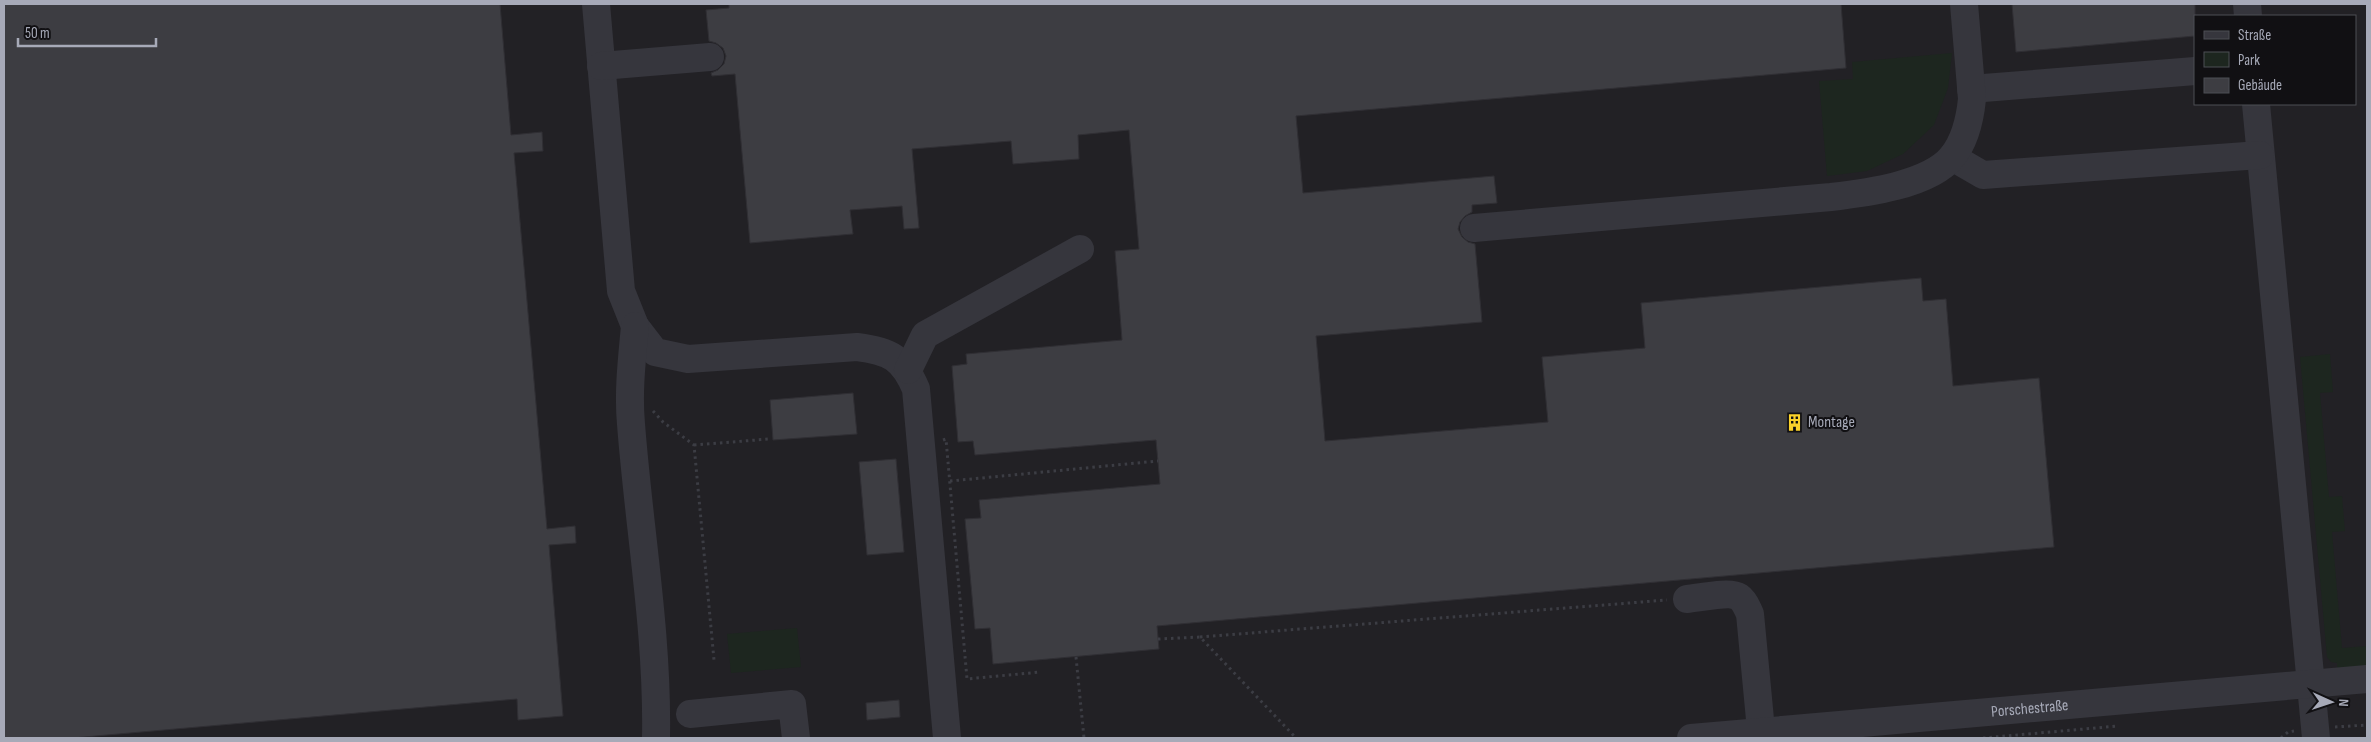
<svg xmlns="http://www.w3.org/2000/svg" width="2371" height="742" viewBox="0 0 2371 742" font-family="'Sofia Sans Condensed',sans-serif">
<rect width="100%" height="100%" fill="#161518"/>
<path fill="#222125" fill-rule="evenodd" d="M4,4H2367V738H4ZM2195,16H2355V104H2195Z"/>
<path fill="#1d261f" d="M1952,53L1948,88L1934,125L1903,154L1867,171L1827,176L1819,81L1853,79L1852,62Z
M2330,354L2333,392L2320,393L2329,497L2342,496L2345,531L2332,532L2342,648L2367,646V668L2337,670V663L2331,662L2327,657L2300,357Z
M797,628L801,667L731,673L727,634Z"/>
<path fill="#3d3d42" stroke="#302f34" d="M4,4H500L511,135L542,132L543,151L514,153L547,529L575,526L576,543L549,545L563,716L518,720L517,699L73,738H4Z
M729,4H1841L1846,68L1296,116L1303,193L1494,176L1497,203L1472,205V212L1465,216L1460,222L1458,229L1462,237L1468,242L1475,244L1482,322L1316,336L1325,441L1548,422L1542,357L1645,348L1641,303L1921,278L1923,301L1946,299L1953,386L2039,378L2054,547L1157,626L1159,649L993,664L990,628L975,629L965,519L981,518L979,500L1160,484L1156,440L975,455L973,441L958,442L952,366L967,364L966,354L1122,340L1115,251L1139,249L1129,130L1078,135L1079,159L1013,164L1011,141L912,149L919,228L904,229L902,206L850,210L853,234L750,243L735,74L712,76L711,73L718,70L724,64L726,56L723,48L716,43L709,41L706,10L729,8Z
M2012,4H2195V36L2016,52Z
M853,393L857,434L773,440L770,400Z
M896,459L904,552L867,555L859,462Z
M899,700L900,717L867,720L866,703Z"/>
<g fill="none" stroke-linecap="round" stroke-linejoin="round">
<path stroke="#3c3d44" stroke-width="3" stroke-dasharray="2.5 4" stroke-linecap="butt" d="M653,411L663,422L694,445L714,660
M943,440L946,439L967,679L1040,672
M694,445L769,439
M950,481L1158,461
M1200,637L1667,600
M1158,639L1200,637L1296,738
M1076,657L1084,738
M2335,727L2367,725
M1983,738L2118,726
M2281,738L2288,732L2294,731"/>
<g stroke="#36363d" stroke-width="28">
<path d="M596,4L621,291L635,326L655,352L688,359L857,347C890,351 903,358 916,389L947,738"/>
<path d="M2247,4L2248,16"/>
<path d="M601,66L710,57"/>
<path d="M1971,89L2195,71"/>
<path d="M2256,104L2316,738"/>
<path d="M1952,157L1983,175L2260,155"/>
<path d="M1474,228L1831,197C1866,193 1929,185 1952,157C1965,141 1970,119 1972,99L1964,4"/>
<path d="M635,326C632,359 628,391 631,424C639,529 658,633 656,738"/>
<path d="M908,370L925,335L1080,249"/>
<path d="M1687,599C1699,598 1730,591 1739,597C1745,601 1747,608 1750,614L1761,730"/>
<path d="M690,714L792,704L796,738"/>
<path id="s1" d="M1691,738L2367,679"/>
</g>
</g>
<defs>
<symbol id="building-bare" viewBox="-9 -9 18 18"><path d="M-4-6H4V6H1V3H-1V6H-4ZM-2.5-4.3h1.7v1.8h-1.7ZM.8-4.3h1.7v1.8H.8ZM-2.5-1h1.7V.8h-1.7ZM.8-1h1.7V.8H.8Z" fill="#fbd22a" stroke="#111013" stroke-width="2.5" paint-order="stroke"/></symbol>
</defs>
<g fill-rule="evenodd">
<use href="#building-bare" x="1782" y="410" width="25" height="25"/>
</g>
<g text-anchor="middle" dominant-baseline="central" stroke-width="4" stroke-linejoin="round" paint-order="stroke">
<g font-size="16" fill="#a7aab8" stroke="#111013" text-anchor="start">
<text x="1808" y="422">Montage</text>
</g>
<g font-size="16" fill="#a7aab8" stroke="#111013">
<text stroke="none"><textPath href="#s1" startOffset="340">Porschestraße</textPath></text>
</g>
</g>
<rect width="2371" height="742" fill="none" stroke="#a7aab8" stroke-width="10"/>
<rect x="2194" y="15" width="162" height="90" fill="#111013" stroke="#4d4e55"/>
<rect x="2204" y="31" width="25" height="8" fill="#36363d" stroke="#4d4e55"/>
<text x="2238" y="40" font-size="15" fill="#a7aab8">Straße</text>
<rect x="2204" y="52" width="25" height="15" fill="#1d261f" stroke="#4d4e55"/>
<text x="2238" y="65" font-size="15" fill="#a7aab8">Park</text>
<rect x="2204" y="78" width="25" height="15" fill="#3d3d42" stroke="#4d4e55"/>
<text x="2238" y="90" font-size="15" fill="#a7aab8">Gebäude</text>
<g transform="translate(2331 702) rotate(93)" stroke="#111013" stroke-width="4" paint-order="stroke">
<path d="M0-4L9 19L0 12L-9 19Z" fill="#a7aab8"/>
<text y="-8" font-size="14" font-weight="bold" text-anchor="middle" fill="#a7aab8">N</text>
</g>
<path d="M18 38v8h138v-8" fill="none" stroke="#a7aab8" stroke-width="2.5"/>
<text x="25" y="38" font-size="15" fill="#a7aab8" stroke="#111013" stroke-width="4" paint-order="stroke">50 m</text>
</svg>
